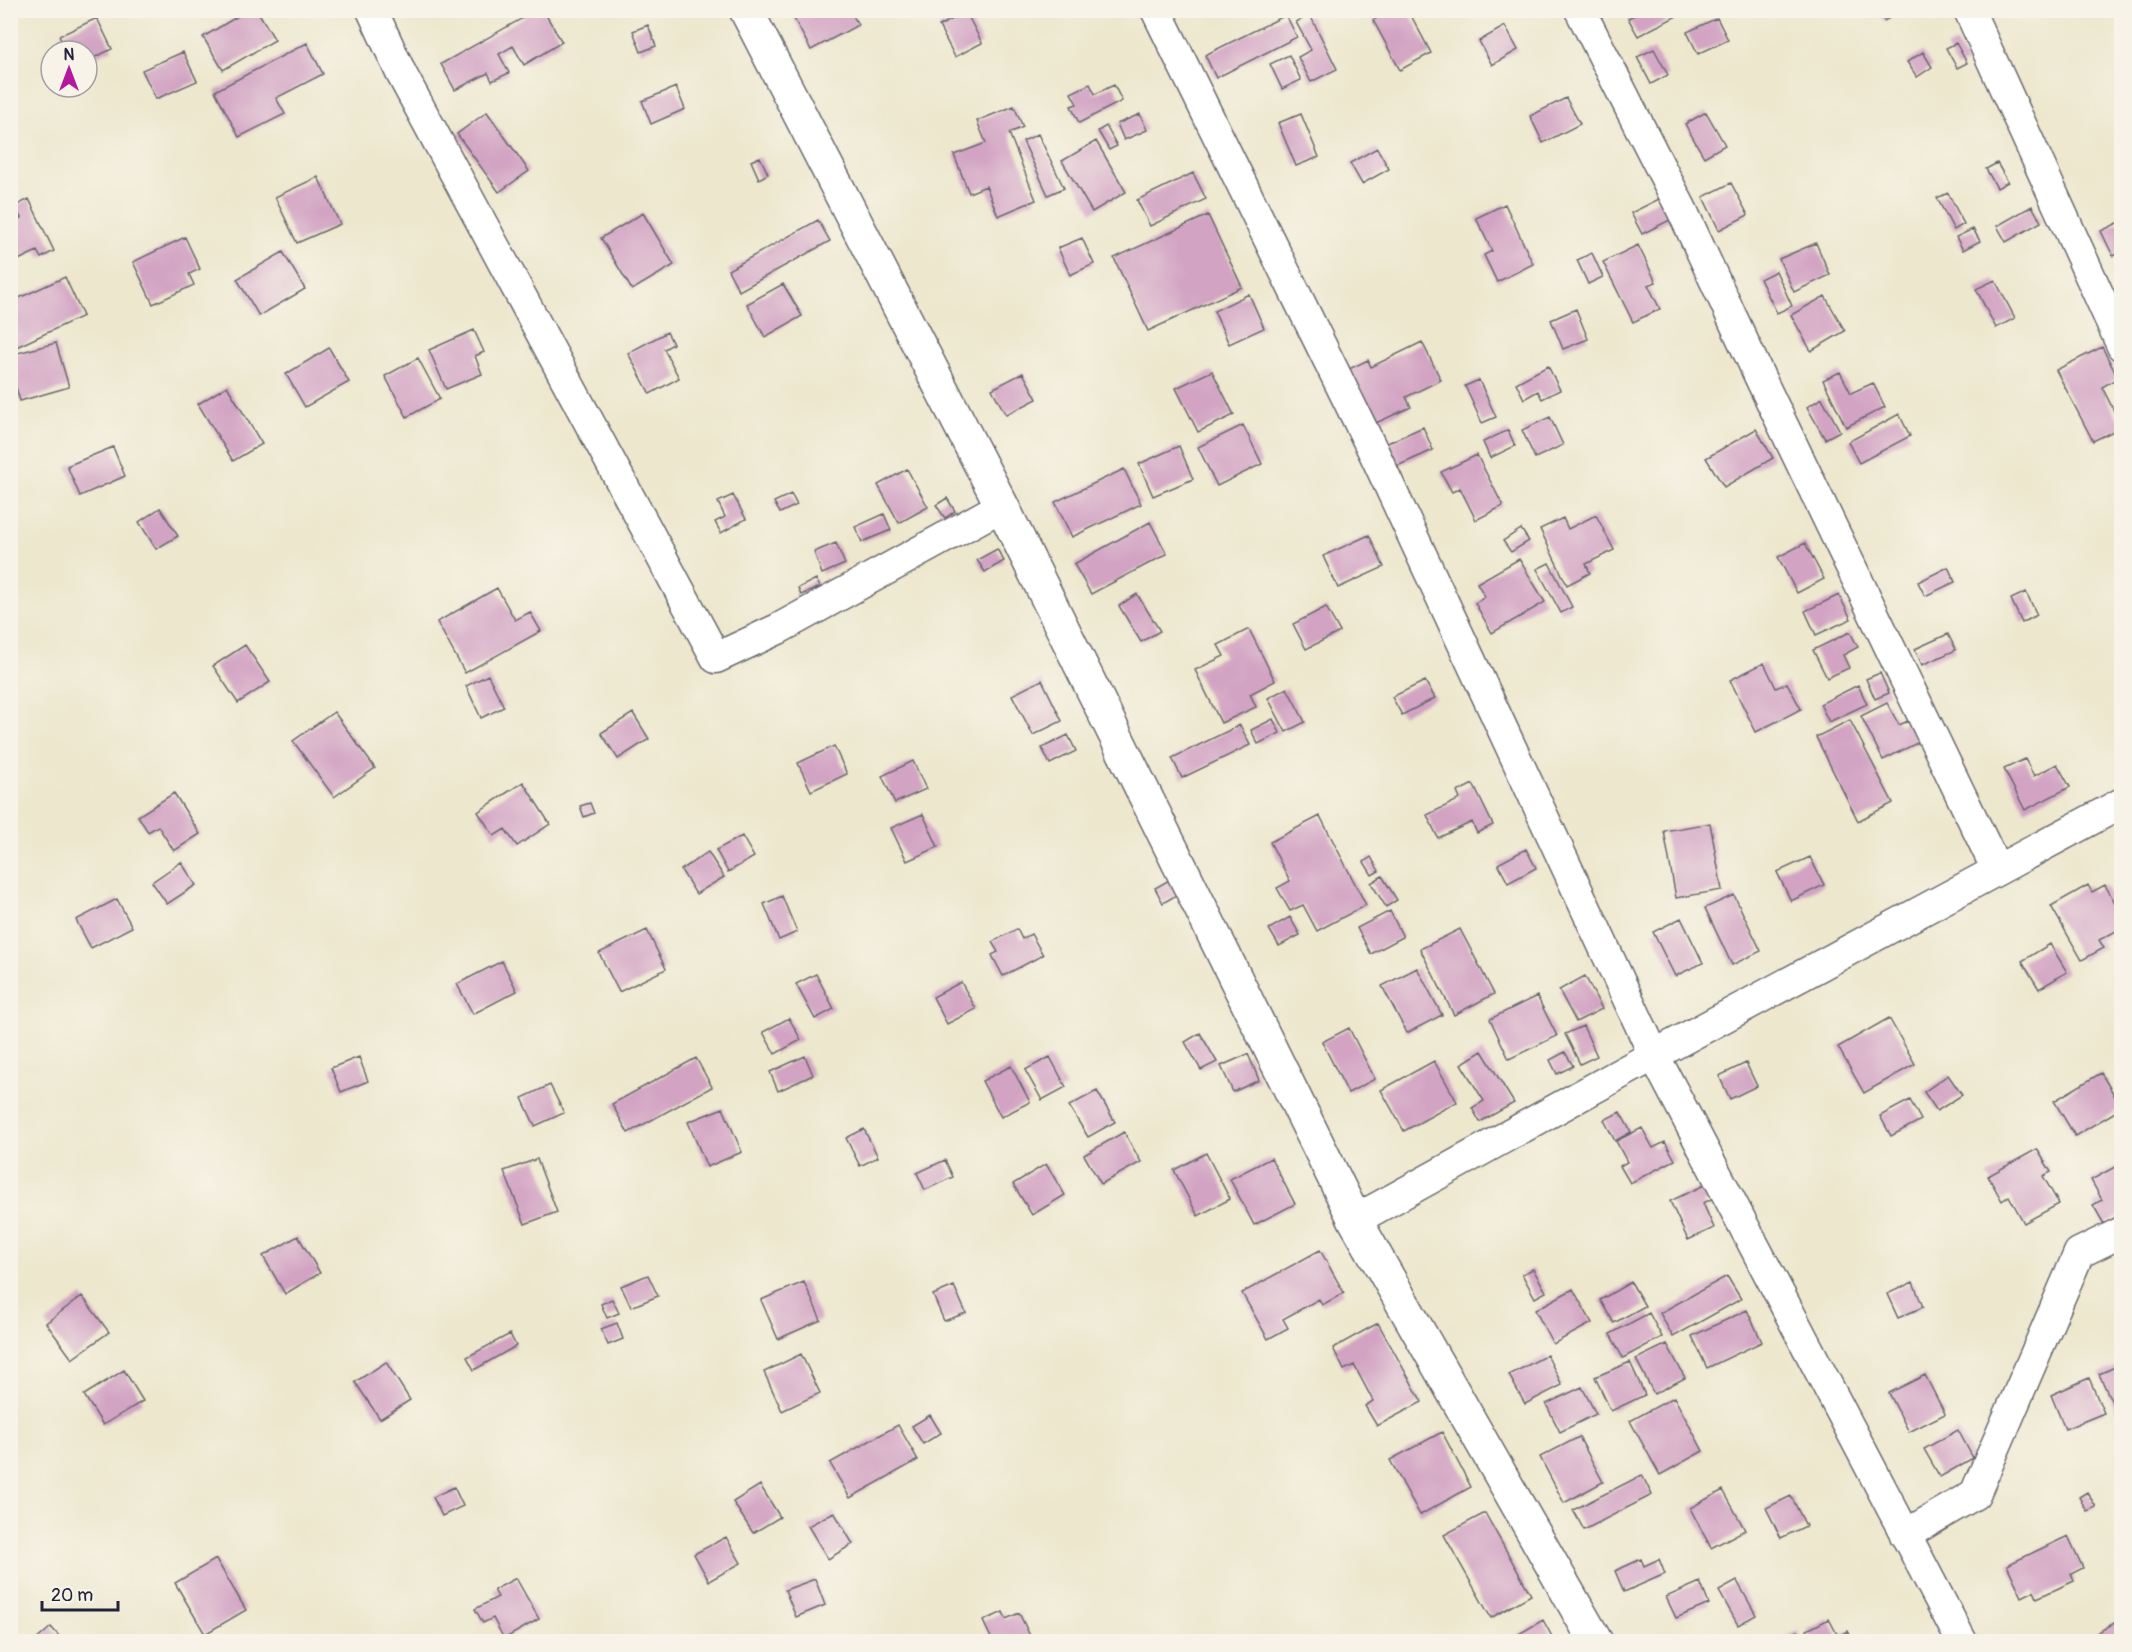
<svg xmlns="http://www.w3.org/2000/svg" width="2132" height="1652" viewBox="0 0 2132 1652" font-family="Pangolin,sans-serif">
<rect width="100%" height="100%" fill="#f7f3e8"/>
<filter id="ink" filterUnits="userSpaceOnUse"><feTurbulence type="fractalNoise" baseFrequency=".0167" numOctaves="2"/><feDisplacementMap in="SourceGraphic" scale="12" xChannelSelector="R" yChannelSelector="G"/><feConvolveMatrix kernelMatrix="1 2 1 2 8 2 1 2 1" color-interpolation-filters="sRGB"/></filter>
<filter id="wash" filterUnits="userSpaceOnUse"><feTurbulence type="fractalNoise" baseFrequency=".008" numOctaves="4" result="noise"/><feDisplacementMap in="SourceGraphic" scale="24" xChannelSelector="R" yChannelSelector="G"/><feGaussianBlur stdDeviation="1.35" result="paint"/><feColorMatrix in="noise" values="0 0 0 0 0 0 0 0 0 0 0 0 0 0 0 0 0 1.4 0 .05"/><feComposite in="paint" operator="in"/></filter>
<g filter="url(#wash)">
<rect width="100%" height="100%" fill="#ede7cd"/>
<g id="blocks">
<path fill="#d2a3c3" d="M248,10H257L275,40L223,70L203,37Z
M537,10H543L562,42L524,65L513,46L499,54L509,73L492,81L488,73L455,90L441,64Z
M796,10H850L858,25L811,50L791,13Z
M1391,10H1408L1431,53L1400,70L1373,20Z
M1644,10H1682L1683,13L1638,36L1628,18Z
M1878,10H1903L1884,21Z
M966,12L982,43L955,57L939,26Z
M1286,15L1297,37L1216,78L1205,55Z
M1310,15L1337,69L1311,82L1298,57L1311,50L1296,22Z
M97,18L112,49L87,61V51H67L59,36Z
M1717,18L1728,40L1698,54L1687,32Z
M648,25L656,46L641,52L633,31Z
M1505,26L1518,50L1492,65L1479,41Z
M307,43L323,74L276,98L285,114L239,137L215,91Z
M1956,43L1967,63L1957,68L1946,48Z
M1654,49L1668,75L1651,84L1637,57Z
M183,52L197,81L156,99L142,70Z
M1923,52L1932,67L1917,77L1907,62Z
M1289,55L1301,80L1282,89L1270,64Z
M1090,84L1095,94L1114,85L1122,101L1079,123L1071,106L1077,104L1071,93Z
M676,87L685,109L651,124L642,101Z
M1566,98L1580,124L1543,143L1530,116Z
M1014,106L1023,127L1009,133L1036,200L998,216L986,186L969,193L954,155L986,143L977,121Z
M487,112L529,171L499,192L457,134Z
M1706,112L1725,145L1704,157L1685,124Z
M1140,114L1147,130L1124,140L1117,124Z
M1301,114L1319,157L1296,166L1278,123Z
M1106,126L1117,146L1109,150L1098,131Z
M1038,134L1064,188L1048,195L1023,141Z
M1096,141L1126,192L1092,212L1062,161Z
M1377,148L1389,169L1362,184L1350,163Z
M760,157L768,174L759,179L751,161Z
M1997,163L2008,182L1997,188L1986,169Z
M1193,173L1206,199L1150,226L1137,200Z
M318,177L340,224L297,243L275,197Z
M1731,183L1748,215L1719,230L1703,197Z
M1948,193L1964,224L1954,230L1937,198Z
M1661,198L1672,219L1642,234L1631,213Z
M29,199L54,251L41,258L37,251L10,264V223L21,218L15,206Z
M1505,204L1533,264L1497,282L1484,255L1492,251L1476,218Z
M2032,206L2041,222L2006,242L1997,226Z
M643,213L674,265L632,290L601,238Z
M1208,215L1242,287L1148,331L1114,258Z
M818,220L830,241L739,291L728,270Z
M2122,221V252L2113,256L2101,231Z
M1973,229L1980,241L1963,250L1956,237Z
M185,237L200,269L189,274L194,285L153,304L133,262Z
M1082,238L1094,264L1070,275L1058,248Z
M1816,243L1830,275L1794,292L1779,259Z
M1638,245L1656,282L1648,285L1660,309L1633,322L1603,262Z
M283,252L305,289L259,316L237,279Z
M1592,253L1603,277L1588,284L1577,260Z
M1776,271L1792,306L1777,313L1760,279Z
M65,277L83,316L10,350V302Z
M1995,280L2015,318L1996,328L1976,289Z
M783,284L802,316L765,337L747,304Z
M1249,294L1264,328L1229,344L1214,311Z
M1825,296L1845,331L1811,351L1791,315Z
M1576,309L1588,339L1563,349L1551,320Z
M474,330L484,352L475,356L482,374L446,389L429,350Z
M667,332L673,344L664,349L679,378L650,394L628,353Z
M1422,342L1441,380L1406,397L1411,407L1376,423L1349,369L1368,360L1371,367Z
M56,343L69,387L20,401L10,367V355Z
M2102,347L2118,378L2102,387L2122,427L2093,441L2056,370Z
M329,348L349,382L305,407L286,374Z
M418,358L440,399L407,417L385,376Z
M1548,366L1560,390L1542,399L1538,391L1524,399L1516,383Z
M1212,371L1234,415L1198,432L1176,388Z
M1840,372L1851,393L1873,383L1885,407L1846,427L1823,380Z
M1023,373L1037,399L1006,415L992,389Z
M1479,380L1496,417L1482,423L1465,386Z
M227,386L262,444L233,461L198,404Z
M1822,398L1840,431L1825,439L1807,407Z
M1899,414L1910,436L1859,463L1848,442Z
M1550,417L1563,445L1535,458L1522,430Z
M1243,425L1262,464L1217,486L1198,447Z
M1423,427L1433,450L1393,468L1383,445Z
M1756,429L1773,458L1724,487L1706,458Z
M1508,430L1515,446L1490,458L1483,442Z
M1179,446L1193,479L1153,496L1139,464Z
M113,447L125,476L80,496L67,466Z
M1477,455L1503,506L1476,520L1460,488L1452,492L1441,472Z
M907,469L928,507L899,523L878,485Z
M1124,469L1141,504L1072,537L1055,502Z
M791,494L797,505L780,513L774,502Z
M733,495L746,519L721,533L715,522L725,517L718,502Z
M947,498L955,511L945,518L936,505Z
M160,508L178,536L156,549L139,522Z
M884,514L891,530L862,542L855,527Z
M1596,515L1614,550L1586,564L1590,573L1567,585L1540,529L1563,518L1568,529Z
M1150,522L1167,554L1091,594L1074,564Z
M1521,529L1529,541L1511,552L1503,541Z
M1369,535L1384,567L1338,588L1323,556Z
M836,543L845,564L822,574L814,552Z
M1805,543L1824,579L1797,593L1778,557Z
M997,549L1004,561L985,572L977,560Z
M1519,559L1545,602L1492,633L1475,603L1485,597L1477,583Z
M1549,563L1572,607L1561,613L1537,569Z
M1948,567L1955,582L1925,596L1918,582Z
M816,579L820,587L801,595L798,588Z
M497,588L515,620L530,612L541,631L465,673L437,622Z
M2026,592L2037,615L2022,623L2011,599Z
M1137,594L1160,631L1141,642L1119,606Z
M1839,595L1851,619L1816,635L1805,611Z
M1326,607L1340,632L1306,649L1293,624Z
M1249,629L1275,681L1250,694L1256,707L1221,723L1195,670L1224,656L1218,645Z
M1850,632L1858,647L1843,655L1849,668L1827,678L1813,650Z
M1948,634L1956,650L1922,665L1915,649Z
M245,645L270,682L238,703L213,666Z
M1764,663L1776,688L1787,683L1801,709L1756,732L1730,680Z
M1880,673L1889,693L1875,699L1866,679Z
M488,675L504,707L481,718L466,686Z
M1042,680L1062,721L1033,735L1012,695Z
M1425,681L1435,698L1402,715L1392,697Z
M1858,685L1867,704L1829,722L1820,704Z
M1287,688L1305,722L1286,732L1268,698Z
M1887,703L1899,725L1908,721L1919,742L1883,760L1861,716Z
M334,712L375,768L334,797L293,741Z
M633,713L649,739L618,759L601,733Z
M1273,719L1280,733L1258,744L1251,730Z
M1850,720L1893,803L1858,821L1816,737Z
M1240,725L1250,745L1182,778L1172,758Z
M1068,735L1076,751L1050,764L1042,748Z
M834,746L847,774L811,791L798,763Z
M2025,759L2034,776L2057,764L2070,787L2025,810L2004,769Z
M913,761L926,789L895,803L882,776Z
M523,782L550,824L517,846L505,829L494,836L478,812Z
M1473,784L1493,825L1477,833L1472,822L1438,838L1427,815L1460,799L1457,792Z
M174,793L200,834L174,851L158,826L148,832L138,816Z
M590,803L594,813L584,817L580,806Z
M923,814L938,847L907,861L891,828Z
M1320,816L1366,905L1317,931L1303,905L1290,911L1277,888L1290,881L1270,842Z
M1710,823L1722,890L1676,898L1664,831Z
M742,836L754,857L728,872L716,850Z
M1526,849L1536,868L1508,883L1498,864Z
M708,852L724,877L696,894L681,870Z
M1371,857L1379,871L1372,875L1364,862Z
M1810,857L1824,885L1791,901L1777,872Z
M181,862L196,885L167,904L152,882Z
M1382,876L1397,900L1386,907L1371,883Z
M1171,879L1180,893L1163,903L1155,888Z
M2088,885L2092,892L2105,885L2122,915V928L2099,940L2104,948L2082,960L2051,906Z
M1734,895L1761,951L1732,965L1705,908Z
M782,896L797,932L779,940L764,904Z
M117,899L132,927L91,948L76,920Z
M1390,911L1403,937L1371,954L1357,928Z
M1290,917L1300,935L1279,946L1269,929Z
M1681,918L1703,963L1675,976L1653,932Z
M1017,929L1022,939L1031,934L1043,955L1003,976L992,955L998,952L992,942Z
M1460,929L1494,994L1454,1015L1420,949Z
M647,930L666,969L619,992L599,953Z
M2050,944L2067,972L2039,989L2022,961Z
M502,961L517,991L473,1014L457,984Z
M1417,968L1442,1015L1407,1033L1382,986Z
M816,974L834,1009L815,1019L796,984Z
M1585,976L1602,1009L1576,1022L1559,990Z
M961,982L976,1009L947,1024L933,997Z
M1537,996L1557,1036L1509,1059L1490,1019Z
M789,1018L801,1040L775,1054L763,1032Z
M1889,1018L1915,1064L1864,1093L1838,1047Z
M1583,1026L1597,1056L1580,1064L1565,1034Z
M1349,1028L1375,1079L1348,1093L1322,1042Z
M1200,1033L1217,1062L1201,1070L1185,1042Z
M1482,1051L1514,1103L1480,1122L1472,1108L1484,1101L1461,1064Z
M1565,1052L1573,1066L1557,1074L1550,1060Z
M1248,1054L1259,1080L1233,1092L1221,1066Z
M805,1056L813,1075L778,1091L770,1072Z
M359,1057L368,1081L341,1092L331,1068Z
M1050,1057L1066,1087L1042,1100L1025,1070Z
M696,1058L712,1087L628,1133L612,1104Z
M1434,1061L1457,1102L1404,1131L1381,1090Z
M1746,1063L1757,1086L1730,1099L1719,1076Z
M1011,1066L1030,1102L1001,1117L982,1081Z
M2101,1073L2122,1108L2075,1136L2054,1101Z
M1948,1075L1962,1095L1937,1111L1924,1092Z
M550,1085L564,1113L535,1126L522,1098Z
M1097,1091L1115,1122L1088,1137L1069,1106Z
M1910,1100L1921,1120L1891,1136L1880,1116Z
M723,1108L742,1152L707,1167L688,1122Z
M1620,1112L1631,1132L1615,1141L1604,1120Z
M1642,1128L1653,1148L1665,1142L1675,1160L1630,1183L1620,1166L1627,1162L1616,1141Z
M864,1129L878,1157L860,1166L846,1138Z
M1124,1132L1141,1162L1101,1184L1084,1155Z
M2037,1149L2051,1172L2043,1176L2059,1204L2024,1223L2009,1196L2002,1201L1988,1176Z
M1206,1153L1230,1199L1198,1216L1174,1170Z
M1271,1158L1295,1204L1254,1225L1230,1179Z
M537,1159L557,1212L525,1224L504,1171Z
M945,1160L953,1177L925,1190L917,1173Z
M2122,1163V1214L2104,1224L2093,1205L2102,1200L2091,1180Z
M1046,1164L1065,1195L1032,1215L1013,1184Z
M1709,1183L1716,1197L1703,1203L1714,1228L1688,1240L1670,1201Z
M298,1236L320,1273L285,1294L263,1256Z
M1320,1250L1344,1293L1322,1305L1319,1299L1283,1319L1288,1328L1268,1339L1242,1293Z
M1533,1269L1546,1292L1535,1298L1522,1274Z
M648,1275L658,1296L631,1307L621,1286Z
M1727,1276L1741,1299L1673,1337L1660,1313Z
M804,1282L821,1320L778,1339L761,1300Z
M1631,1282L1645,1306L1614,1323L1600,1300Z
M1913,1282L1923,1307L1898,1318L1887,1294Z
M954,1286L966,1313L944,1321L933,1295Z
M1573,1289L1592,1323L1553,1344L1535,1310Z
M82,1296L109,1332L72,1359L46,1323Z
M612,1299L619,1313L607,1318L601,1304Z
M1747,1310L1762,1342L1707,1368L1692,1336Z
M1649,1313L1662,1337L1623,1358L1610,1334Z
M617,1323L623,1339L608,1345L601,1329Z
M1378,1323L1422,1402L1377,1426L1365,1406L1373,1401L1354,1365L1344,1370L1333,1348Z
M510,1334L516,1346L474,1370L467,1357Z
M1667,1344L1685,1378L1654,1394L1636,1359Z
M801,1354L820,1393L782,1411L764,1372Z
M1547,1355L1562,1385L1525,1404L1509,1375Z
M386,1362L410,1400L380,1419L355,1382Z
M1630,1362L1645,1395L1611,1411L1595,1377Z
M2122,1364V1411L2117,1413L2099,1374Z
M124,1370L143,1401L103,1425L84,1395Z
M1925,1375L1945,1414L1909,1432L1889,1393Z
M2089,1378L2104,1413L2065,1429L2051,1395Z
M1582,1387L1596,1414L1560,1432L1546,1404Z
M1674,1397L1703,1451L1660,1475L1630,1421Z
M930,1415L941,1433L923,1444L912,1426Z
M898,1425L918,1460L850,1498L830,1463Z
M1958,1430L1973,1458L1940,1477L1924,1449Z
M1442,1432L1471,1487L1420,1515L1390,1460Z
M1579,1437L1603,1482L1564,1503L1540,1457Z
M1642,1475L1652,1495L1584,1530L1573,1510Z
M760,1485L780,1517L753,1533L733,1502Z
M454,1487L463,1506L442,1516L433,1497Z
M1723,1490L1745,1530L1711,1548L1690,1508Z
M2087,1492L2096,1507L2087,1511L2079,1497Z
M1791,1496L1806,1526L1781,1538L1766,1508Z
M834,1512L853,1544L828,1559L808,1526Z
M1485,1513L1531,1595L1491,1618L1444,1535Z
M2068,1536L2083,1568L2071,1574L2074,1581L2037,1598L2034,1591L2022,1597L2007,1565Z
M726,1537L741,1563L709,1581L694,1554Z
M216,1559L246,1610L205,1634L175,1583Z
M1641,1559L1644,1566L1659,1559L1665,1574L1624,1592L1615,1571Z
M516,1578L539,1619L504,1639L493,1618L483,1623L475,1609L498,1597L494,1590Z
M815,1579L825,1605L796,1617L785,1590Z
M1737,1581L1756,1615L1738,1625L1719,1591Z
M1700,1582L1709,1604L1676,1618L1666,1597Z
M1003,1612L1006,1619L1019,1613L1033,1642H993L983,1621Z
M1829,1619L1838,1636L1848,1631L1854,1642H1813L1807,1630Z
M1543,1620L1555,1642H1505Z
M2116,1622L2122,1632V1642H2087L2086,1639Z
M51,1627L59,1636L53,1642H34Z
M1798,1631L1803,1642H1776Z"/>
</g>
</g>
<g filter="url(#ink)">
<use href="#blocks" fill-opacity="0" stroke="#69676e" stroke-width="1.5"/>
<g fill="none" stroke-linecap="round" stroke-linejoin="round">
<defs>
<path id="minor" d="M372,10L401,73L716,658L778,629L1002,506
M1156,10L1376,457L1654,1055L1962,1642
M1580,10L1682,210L1763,384L1997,870
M1969,10L2122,346
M1355,1220L1654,1055L2122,803
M1905,1535L1975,1494L2079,1253L2122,1232"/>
<path id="tertiary" d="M746,10L1002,506L1355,1220L1596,1642"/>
</defs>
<use href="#minor" stroke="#69676e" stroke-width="33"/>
<use href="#tertiary" stroke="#69676e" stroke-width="36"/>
<use href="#minor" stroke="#fff" stroke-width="30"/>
<use href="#tertiary" stroke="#fff" stroke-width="33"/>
</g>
</g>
<rect width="2132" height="1652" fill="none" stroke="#f7f3e8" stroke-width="36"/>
<g transform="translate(69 69)"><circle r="28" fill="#f7f3e8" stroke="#a29fa3" stroke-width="1.5"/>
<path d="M0-4.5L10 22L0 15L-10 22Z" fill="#b5179e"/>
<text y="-9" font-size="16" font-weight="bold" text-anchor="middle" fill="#22223b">N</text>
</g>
<path d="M42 1601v9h76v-9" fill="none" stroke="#22223b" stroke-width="3"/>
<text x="51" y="1601" font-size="18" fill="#22223b" stroke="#f7f3e8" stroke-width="4.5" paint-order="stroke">20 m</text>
</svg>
